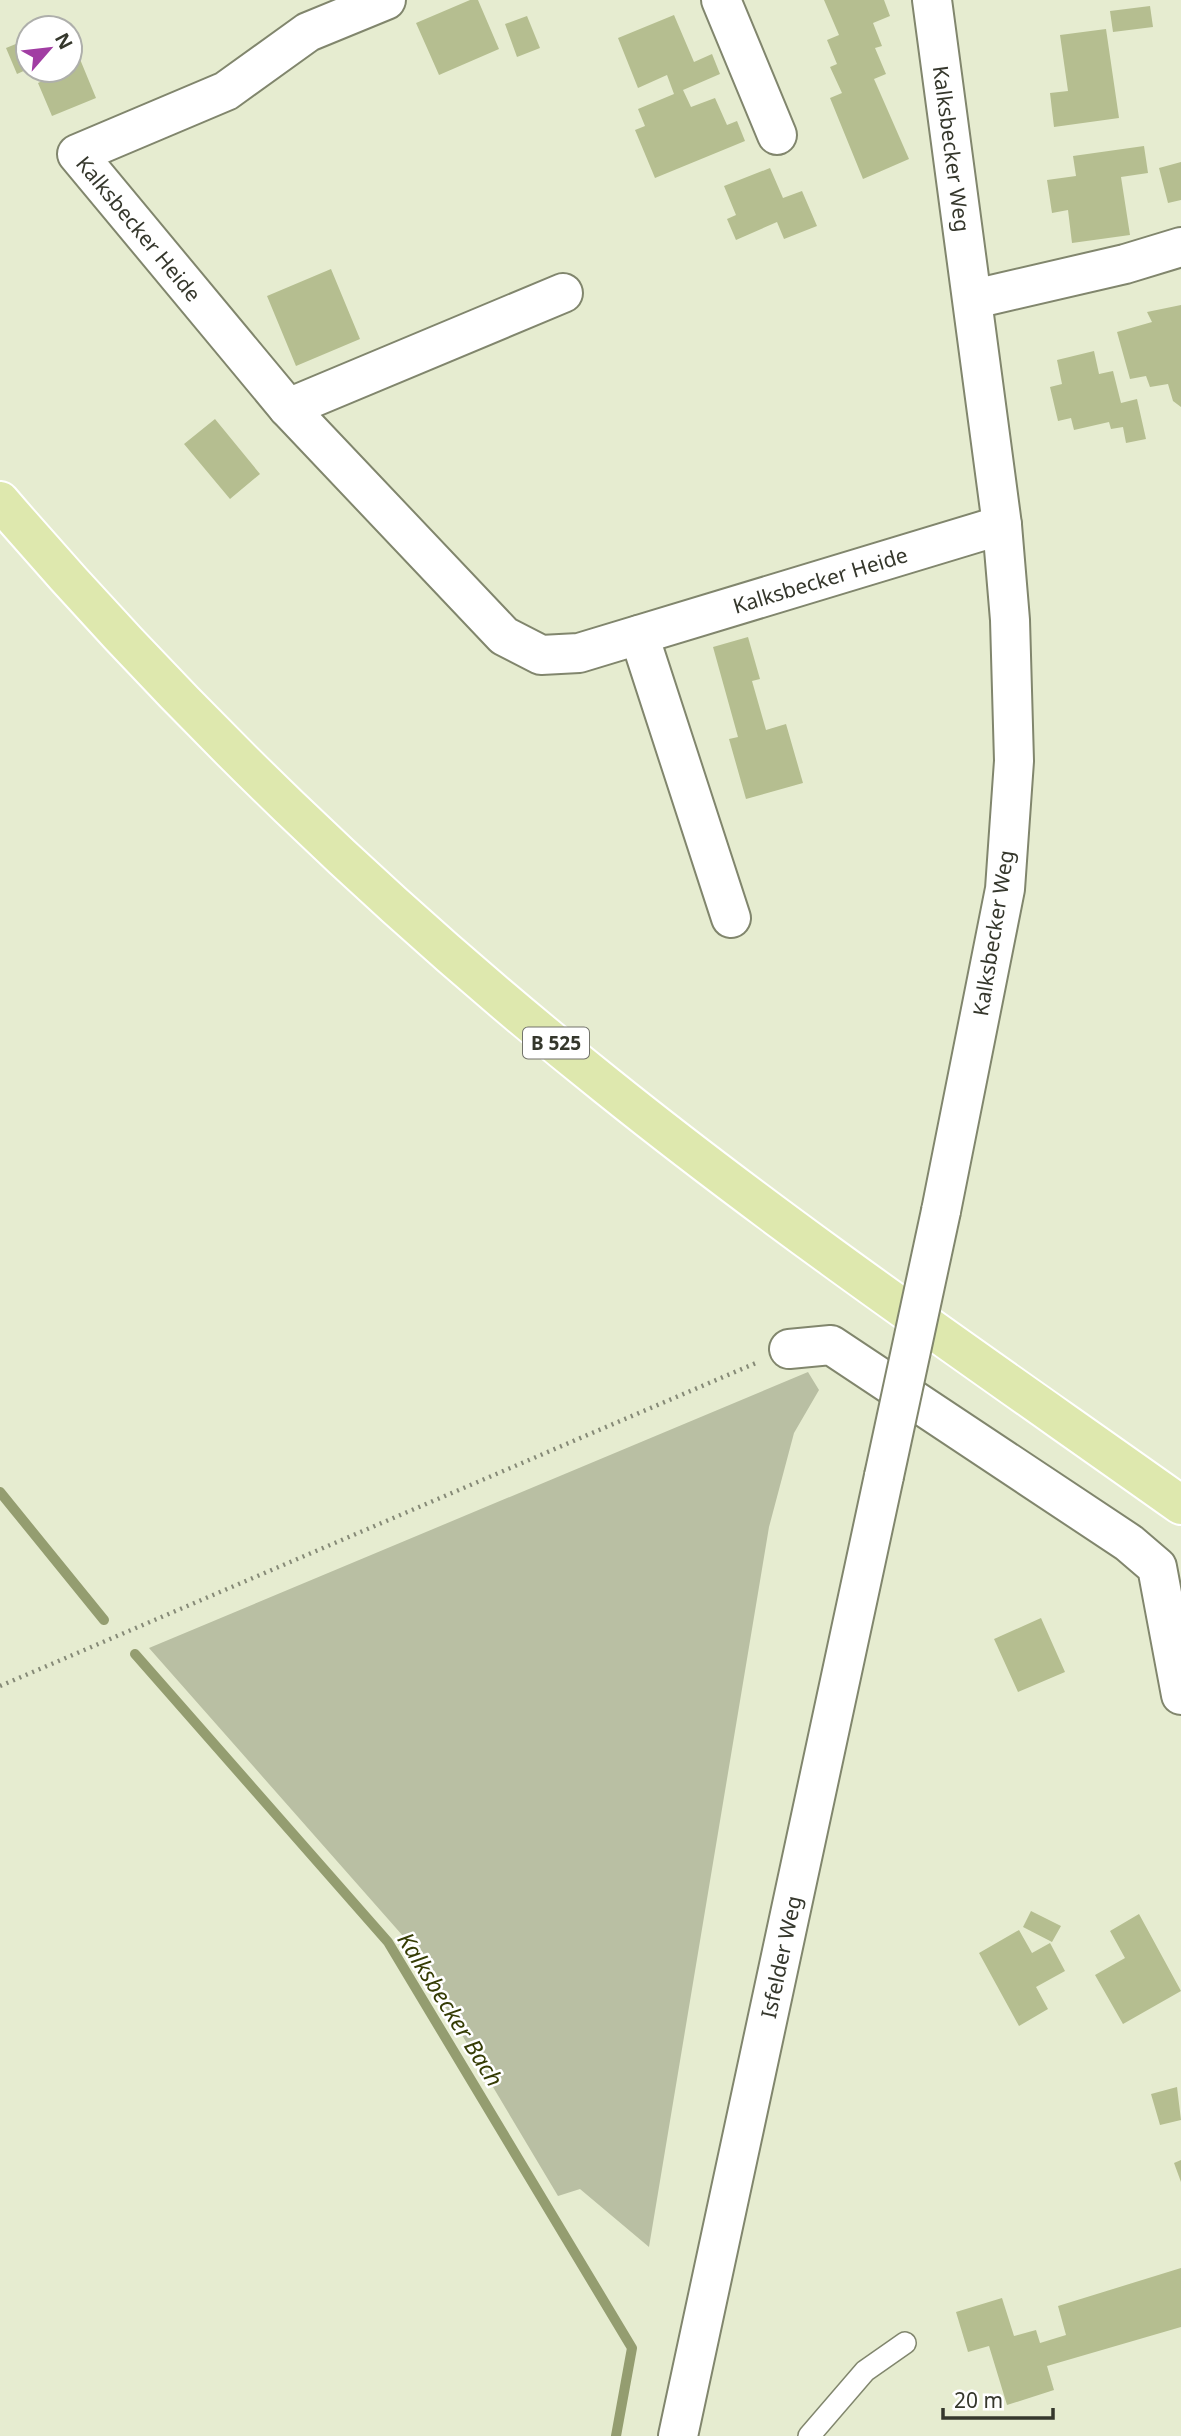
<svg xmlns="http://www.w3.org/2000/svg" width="1181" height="2436" viewBox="0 0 1181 2436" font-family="'Noto Sans',sans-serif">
<rect width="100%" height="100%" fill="#e6ecd0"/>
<path fill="#b9bfa3" d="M808,1372L819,1390L794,1433L769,1527L649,2247L580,2189L558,2196L403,1936L149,1648Z"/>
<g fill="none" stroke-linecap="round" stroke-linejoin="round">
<path stroke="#949d70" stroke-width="10" d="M0,1492L104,1620
M135,1654L388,1942L632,2348L616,2436"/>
</g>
<path fill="#b5be90" d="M470,0H478L499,49L439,75L416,23Z
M824,0H884L890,16L873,23L882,46L875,48L886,74L874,79L909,159L863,179L830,98L842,93L830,67L837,64L827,40L839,35Z
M1150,6L1153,27L1113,32L1110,11Z
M674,15L694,62L712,54L720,74L683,90L691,107L715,98L727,125L737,121L745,141L655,178L635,130L645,126L638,109L674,94L667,75L638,88L618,38Z
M527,16L540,48L517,57L505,24Z
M1106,29L1119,118L1054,127L1050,93L1068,91L1060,35Z
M70,35L96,98L52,116L38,83L50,77L47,70H70Z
M28,39V69L17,74L6,48Z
M1144,146L1148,173L1121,177L1130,235L1072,243L1068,210L1052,213L1047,180L1076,176L1073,156Z
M1181,162V200L1168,203L1159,168Z
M770,168L783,198L802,191L817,226L784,239L777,222L736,240L727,219L736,215L724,186Z
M331,269L360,339L296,366L267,296Z
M1181,305V407L1173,401L1168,384L1150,387L1146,376L1130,379L1117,332L1152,322L1147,312Z
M1094,351L1099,374L1113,371L1121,403L1137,399L1146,439L1126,443L1123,427L1111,429L1109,422L1074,430L1071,418L1058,421L1050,387L1062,384L1057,360Z
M215,419L260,474L230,499L184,444Z
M748,637L760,679L752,681L766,730L786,724L803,783L746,799L729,739L738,737L713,647Z
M1041,1618L1065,1672L1018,1692L994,1639Z
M1031,1911L1061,1926L1052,1942L1023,1927Z
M1139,1914L1181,1991L1123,2024L1095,1975L1125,1958L1110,1931Z
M1019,1930L1032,1953L1050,1943L1065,1971L1036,1987L1048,2009L1019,2026L979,1953Z
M1177,2087L1181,2120L1160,2125L1151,2094Z
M1181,2160V2182L1174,2163Z
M1181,2268V2327L1047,2366L1054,2390L1007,2405L989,2346L968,2352L956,2312L1002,2298L1014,2336L1036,2330L1040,2343L1066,2335L1058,2306Z"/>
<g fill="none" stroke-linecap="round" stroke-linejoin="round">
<defs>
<path id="lane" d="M809,2436L865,2371L905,2343"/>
<g id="street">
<path id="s1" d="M386,0L308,32L226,91L77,154L288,408L504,636L541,655L579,653L1002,525"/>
<path d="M721,0L777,135"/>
<path d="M974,299L1125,264L1181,247"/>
<path d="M288,408L563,293"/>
<path d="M639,635L731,918"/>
<path d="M789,1349L831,1345L1129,1543L1157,1567L1181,1695"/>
</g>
<g id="secondary">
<path id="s2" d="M932,0L1002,525L1010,620L1014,761L1005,889L941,1211"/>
<path id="s3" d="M678,2436L884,1476"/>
</g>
<path id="primary" d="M0,501C181,712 389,912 607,1086C791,1234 988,1368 1181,1505"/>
</defs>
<use href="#lane" stroke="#81866d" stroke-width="24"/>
<use href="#street" stroke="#81866d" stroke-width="42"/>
<use href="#secondary" stroke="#81866d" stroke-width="42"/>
<use href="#primary" stroke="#fff" stroke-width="42"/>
<path stroke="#868a77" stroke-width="4.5" stroke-dasharray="2 5" stroke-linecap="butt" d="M0,1686L756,1363"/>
<use href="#lane" stroke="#fff" stroke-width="21"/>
<use href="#street" stroke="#fff" stroke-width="38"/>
<use href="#secondary" stroke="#fff" stroke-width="38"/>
<use href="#primary" stroke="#dee8ae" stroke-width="38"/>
<defs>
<path id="secondary-bridge" d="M884,1476L941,1211"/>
</defs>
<use href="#secondary-bridge" stroke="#81866d" stroke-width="42" stroke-linecap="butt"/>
<use href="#secondary-bridge" stroke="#fff" stroke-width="38"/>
</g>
<g text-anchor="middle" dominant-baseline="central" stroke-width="5" stroke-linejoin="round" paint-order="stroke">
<rect fill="#fff" stroke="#72736b" stroke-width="2" x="523" y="1027.5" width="66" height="31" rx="5"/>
<g font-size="19" font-weight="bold" fill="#35372c">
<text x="556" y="1043">B 525</text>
</g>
<g font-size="21" fill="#35372c" stroke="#fff">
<text stroke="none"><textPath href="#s2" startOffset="150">Kalksbecker Weg</textPath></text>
<text stroke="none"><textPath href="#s1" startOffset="444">Kalksbecker Heide</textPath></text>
<text stroke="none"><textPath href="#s1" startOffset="1323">Kalksbecker Heide</textPath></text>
<text transform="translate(993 933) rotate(-81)">Kalksbecker Weg</text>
<text stroke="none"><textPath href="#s3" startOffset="490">Isfelder Weg</textPath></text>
</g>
<g font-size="23" font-style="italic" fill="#353c04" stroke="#fff">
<text transform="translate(451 2009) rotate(58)">Kalksbecker Bach</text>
</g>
</g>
<g transform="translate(49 49) rotate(62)"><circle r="33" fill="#ffffff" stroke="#aeafab" stroke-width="2"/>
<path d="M0-5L12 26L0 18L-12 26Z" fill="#a13da3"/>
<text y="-10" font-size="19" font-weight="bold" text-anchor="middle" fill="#35372c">N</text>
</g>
<path d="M943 2408v10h110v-10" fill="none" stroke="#35372c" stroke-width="3.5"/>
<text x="954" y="2408" font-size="21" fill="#35372c" stroke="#ffffff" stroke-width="5" paint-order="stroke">20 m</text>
</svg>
